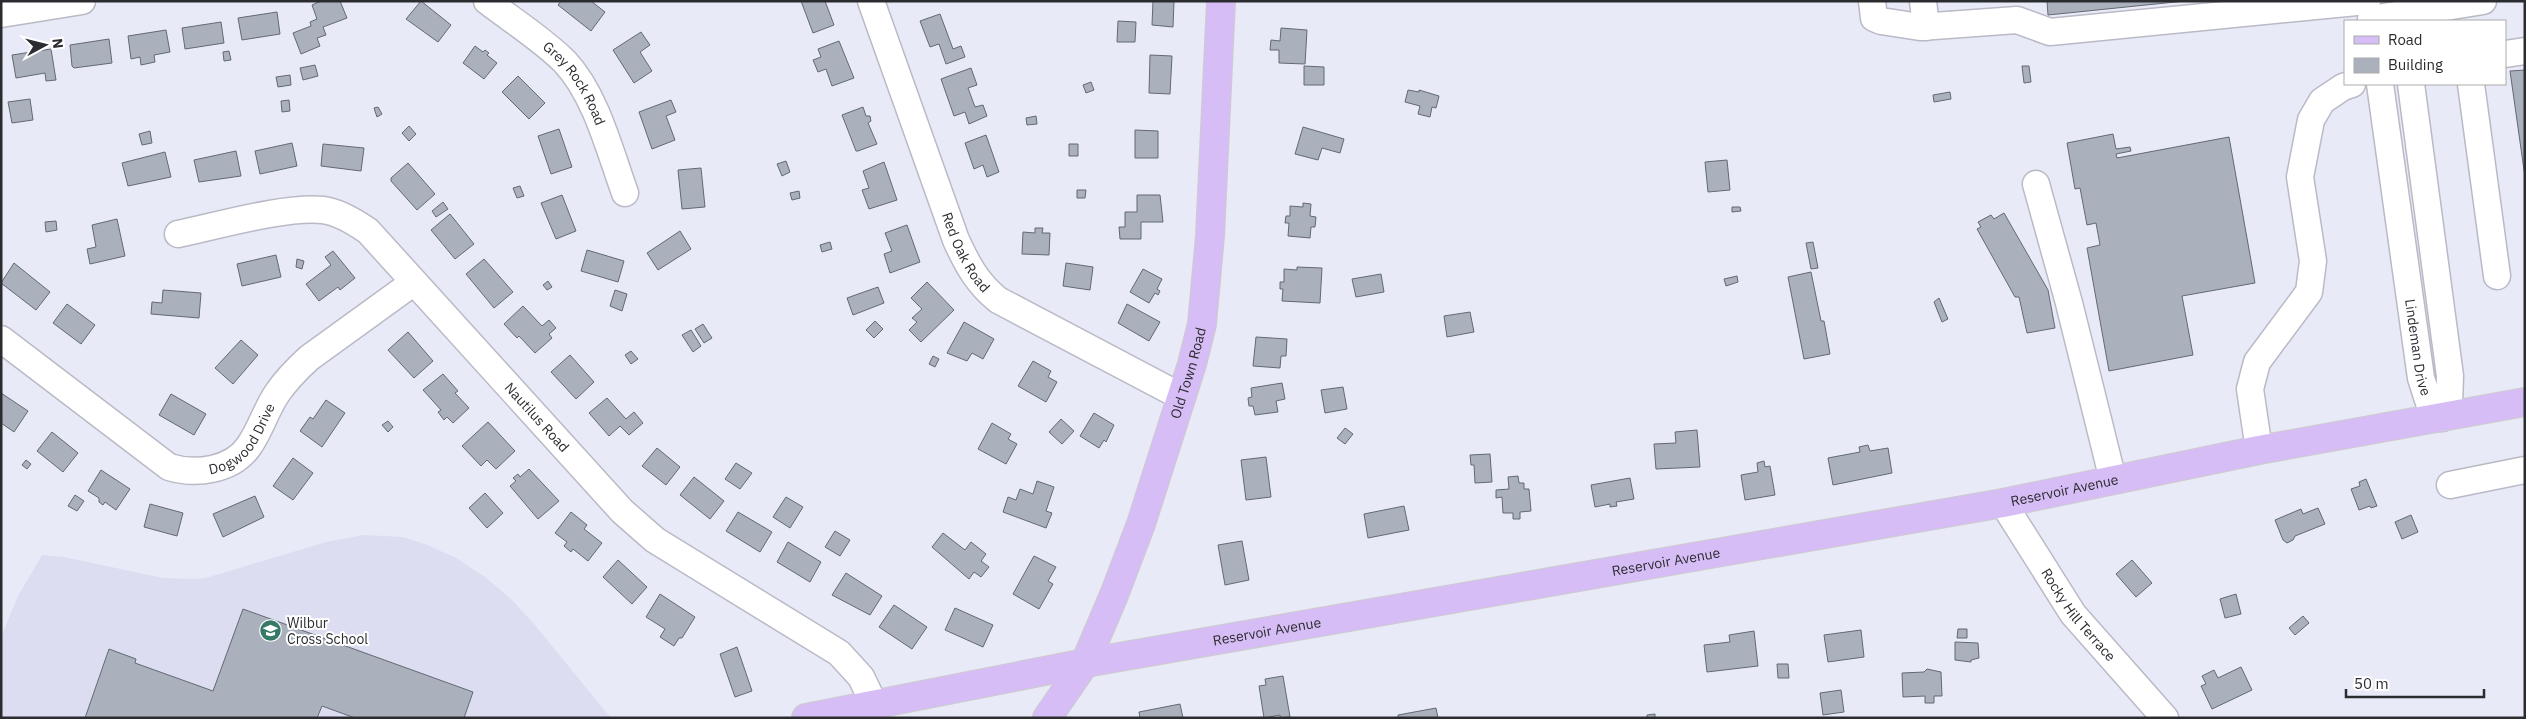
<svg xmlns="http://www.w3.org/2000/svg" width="2526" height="719" viewBox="0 0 2526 719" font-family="'IBM Plex Sans',sans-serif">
<rect width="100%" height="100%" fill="#e9eaf7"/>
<path fill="#dcddf1" d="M364,535L403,537L425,544L456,558L485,577L512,600L534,624L611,718H1V637L18,596L42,555L64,557L163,578L197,579L209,577L326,542Z"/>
<path fill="#abb1bc" stroke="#636973" d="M321,1H340L347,18L323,27L326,35L317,38L320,46L301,54L293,33L311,26L310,22L317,19L312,5Z
M421,1L451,25L438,42L406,19Z
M561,1H591L605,12L591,31L558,5Z
M801,1H825L834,25L813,33Z
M1153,1H1174L1173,27L1152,25Z
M2047,1H2185L2048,15Z
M277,12L280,34L242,40L238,18Z
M940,14L953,49L961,46L965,57L946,64L939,44L930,47L920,21Z
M1118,21L1136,22L1135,42H1117Z
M221,22L224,43L185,49L182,28Z
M1281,28L1307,30L1305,64L1279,63V50H1270L1271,40L1280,41Z
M166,30L170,52L154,55L155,62L141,65L140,57L131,59L128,36Z
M641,32L650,45L640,52L652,71L634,83L613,50Z
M109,39L112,63L74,68L72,66L70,45Z
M839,41L854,78L832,86L826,69L818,72L813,60L821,57L818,49Z
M475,46L483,52L485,50L489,53L487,55L497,63L484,79L463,63Z
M51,49L56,80L46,81L45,73L16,78L12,55Z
M229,51L231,60L224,61L223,52Z
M1150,55L1172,56L1170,94L1149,93Z
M315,65L318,76L303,80L300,68Z
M1304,66L1324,67V85H1304Z
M2022,66H2029L2031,82L2024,83Z
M971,68L977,85L968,88L975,107L983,105L987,116L969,124L965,112L954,116L941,79Z
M2525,70V177L2510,71Z
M290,75L291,85L278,87L276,77Z
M518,76L545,103L529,119L502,92Z
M1091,82L1094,90L1086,93L1083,85Z
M1408,90L1419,92V90L1439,96L1436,108L1432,107L1430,117L1418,114L1420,106L1405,102Z
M1950,92L1951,99L1934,102L1933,95Z
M30,99L33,120L12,123L8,102Z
M289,100L290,111L282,112L281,101Z
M671,100L676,112L666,116L675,140L652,149L639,112Z
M378,107L382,114L377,117L374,108Z
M863,107L866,116H870L871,121L868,123L877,144L858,151H856L842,115Z
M1036,116L1037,124L1027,125L1026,118Z
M409,126L416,134L409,141L402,133Z
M1303,127L1344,139L1340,153L1322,148L1318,160L1295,154Z
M559,129L572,167L551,174L538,136Z
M1135,130L1158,131V158H1135Z
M150,131L152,143L142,145L139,134Z
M2113,134L2116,149L2130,147L2131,151L2116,154L2117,158L2229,137L2255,283L2182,296L2193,355L2109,371L2087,248L2100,245L2096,223L2087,225L2080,188L2075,189L2067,143Z
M986,135L999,172L987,177L983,165L974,169L965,143Z
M292,143L297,166L260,174L255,151Z
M323,144L364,148L361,171L321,166Z
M1069,144H1078V156H1069Z
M236,151L241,176L199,182L194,160Z
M165,152L171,177L128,186L122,163Z
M1727,160L1730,190L1708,192L1705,162Z
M786,161L790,172L782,176L777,164Z
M884,162L897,200L869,209L862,190L869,188L863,171Z
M408,163L435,194L417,210L391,181V178Z
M701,168L705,207L682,209L678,170Z
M520,186L524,196L517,198L513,188Z
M1077,190H1086L1085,198H1077Z
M799,191L800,198L792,200L790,193Z
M562,195L576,231L556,239L541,203Z
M1137,195H1160L1163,222H1141V239H1120L1119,227H1125V212H1137Z
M443,202L448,209L436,217L432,211Z
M1303,203L1311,204L1310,216L1316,217L1315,227H1311L1310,238L1288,236L1289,223H1285L1286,216H1290V206L1303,207Z
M1732,207H1740L1741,211L1732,212Z
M2004,213L2048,290L2055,328L2027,333L2019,297H2015L1977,229L1981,227L1978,222L1991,215L1994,219Z
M450,214L474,244L455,259L431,230Z
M117,219L125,256L90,264L87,249L96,247L92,225Z
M56,221L57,230L46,232L45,222Z
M907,225L920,262L890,273L884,254L892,251L885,233Z
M1035,228H1043L1042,233H1050L1049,255L1022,254L1023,232L1035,233Z
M680,231L691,249L658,270L647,253Z
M830,242L832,249L822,252L820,245Z
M1813,242L1818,268L1811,269L1806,243Z
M587,250L624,261L618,282L581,271Z
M333,251L355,278L340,290L338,287L319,301L306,284L331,265L325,257Z
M276,255L281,277L242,286L237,264Z
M297,259L304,261L302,269L296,267Z
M484,259L513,292L494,308L466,274Z
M14,263L50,292L36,310L1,283Z
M1066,263L1093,267L1090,290L1063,286Z
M1297,267L1322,268L1320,303L1282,301L1283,289H1280V282H1284V269L1297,270Z
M1143,269L1162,279L1157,289L1160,291L1158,295L1155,293L1149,303L1130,292Z
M1811,272L1821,321H1824L1830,354L1804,359L1788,277Z
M1381,274L1384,292L1356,297L1352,279Z
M1737,276L1738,282L1726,286L1724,279Z
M548,281L552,287L547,290L543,285Z
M927,282L954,310L921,342L909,330L917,322L912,318L922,309L911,298Z
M878,287L884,303L853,315L847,298Z
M163,290L201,293L199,318L151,314L152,302L162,303Z
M615,290L627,294L622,311L610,306Z
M1939,298L1948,319L1942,322L1934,302Z
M67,304L95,325L81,344L53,323Z
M1127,304L1160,322L1149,341L1118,323Z
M523,306L542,326L549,320L556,328L549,334L552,338L535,353L519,336L517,338L504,324Z
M1470,312L1474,332L1447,337L1444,316Z
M875,321L883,329L874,338L866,330Z
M964,322L994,339L983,359L972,353L967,361L947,353Z
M703,324L712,338L704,343L695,329Z
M691,330L701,346L693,352L682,335Z
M408,332L433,361L414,378L388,350Z
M1256,337L1287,339L1286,356H1281L1280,368L1253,366Z
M241,340L258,355L233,384L215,368Z
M631,351L638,359L631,364L625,355Z
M570,355L594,382L576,399L551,372Z
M933,356L939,359L935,367L929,364Z
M1033,361L1051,371L1048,377L1057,382L1046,402L1018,386Z
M443,374L458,391L455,393L469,408L453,423L447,417L444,420L438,412L441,410L423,390Z
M1282,383L1285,399L1276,401L1278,412L1255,415L1253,406H1249L1248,398L1252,397L1251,388Z
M1343,387L1347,409L1325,413L1321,390Z
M1,393L28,411L14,432L1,423Z
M171,394L206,414L194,435L159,415Z
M607,398L626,419L634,412L643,423L629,435L620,426L609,436L589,413Z
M326,400L345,413L322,447L300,431L310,417L313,419Z
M1094,413L1114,425L1106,442L1104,440L1099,448L1080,436Z
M1061,419L1074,431L1062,444L1049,432Z
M388,421L393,427L388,432L382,425Z
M488,422L515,451L496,469L487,460L481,466L462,446Z
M992,423L1011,434L1008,439L1017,444L1006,464L978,449Z
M1345,428L1353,434L1345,444L1337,438Z
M1697,430L1700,467L1656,469L1654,444L1676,443L1675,432Z
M52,432L78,453L63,472L37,451Z
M1868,445L1870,451L1888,448L1892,473L1833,485L1828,458L1860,452L1859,447Z
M657,448L680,467L666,485L642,466Z
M1490,454L1492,482L1475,483L1474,465H1471L1470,455Z
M1266,457L1271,497L1246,500L1241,460Z
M293,458L313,473L293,500L273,486Z
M26,460L31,464L27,469L22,465Z
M1764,461L1765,467L1770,466L1775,495L1745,500L1741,475L1758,472L1757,463Z
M736,463L752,473L740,489L725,479Z
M529,469L559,501L538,519L510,486L516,481L513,478L518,474L520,477Z
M101,470L130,489L116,510L105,502L103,505L99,502V498L88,491Z
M1518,476L1519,483H1524V489H1529L1531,511L1520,512V519H1513V513H1503L1502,497L1496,498V490L1509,489L1508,477Z
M694,477L724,501L710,519L680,495Z
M1630,478L1634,499L1616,502L1617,506L1610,507V504L1595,507L1591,485Z
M2366,479L2377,506L2371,508L2370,506L2359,510L2351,489L2360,486L2359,482Z
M1037,481L1054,487L1046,511L1052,513L1046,528L1003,512L1008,497L1016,500L1020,489L1033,494Z
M485,493L503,513L487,528L469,508Z
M75,495L84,501L77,511L68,506Z
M255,496L264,517L223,537L213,514Z
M786,497L803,507L790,528L773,517Z
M150,504L183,513L177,536L144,527Z
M1404,506L1409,530L1368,538L1364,514Z
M2318,508L2325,524L2295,536L2293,540L2287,543L2283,540L2275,520L2301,509L2303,514Z
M571,512L587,525L584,529L602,543L588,561L573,549L571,552L564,546L567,542L555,533Z
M738,512L772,532L760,552L726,531Z
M2411,515L2418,532L2402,539L2395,522Z
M835,531L850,540L840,556L825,547Z
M943,533L965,550L971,542L986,554L981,561L989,567L981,577L974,572L969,579L932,547Z
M1242,541L1249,580L1225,585L1218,545Z
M788,542L821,562L810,582L777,562Z
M1034,556L1056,567L1048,581L1053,584L1039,609L1013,594Z
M618,560L647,587L632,604L603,577Z
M2132,560L2152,583L2136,597L2116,574Z
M846,573L882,596L870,615L832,595Z
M660,594L695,617L682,638H679L674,646L660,637L665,629L646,617Z
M2236,594L2241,614L2225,618L2220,599Z
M894,605L927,627L912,649L879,627Z
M955,608L993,625L983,647L945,630Z
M243,609L473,692L464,718H355L322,706L317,718H85L109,649L136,659L135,663L213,691Z
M2303,616L2309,623L2295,635L2289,628Z
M1958,629H1967V638H1957Z
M1861,630L1864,657L1828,662L1824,635Z
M1754,631L1758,666L1707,672L1704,645L1730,642L1729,635Z
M1955,642L1978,643L1979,658L1971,660V662L1955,660Z
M737,647L752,691L735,697L720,654Z
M1777,664H1788L1789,678H1778Z
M2241,667L2252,690L2212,709L2201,686L2206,684L2202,676L2214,670L2218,678Z
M1927,669L1941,672L1942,696H1934V703H1925V696L1903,697L1902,673L1924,672Z
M1283,676L1290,717L1280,718V715L1264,718L1259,686L1266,685L1265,679Z
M1841,690L1844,712L1823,715L1820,693Z
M1180,704L1183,718H1140L1139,712Z
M1436,708L1438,718H1398V715Z
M1655,714V718H1647V715Z"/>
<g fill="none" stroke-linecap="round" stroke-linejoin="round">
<defs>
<g id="minor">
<path id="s1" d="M487,1C513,21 542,39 565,62C596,95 610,152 625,193"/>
<path id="s2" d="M871,1L956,240C967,264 977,283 998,300L1182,397"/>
<path d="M1872,1L1874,18L1881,21L1920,27L2017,20L2050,32L2367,1"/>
<path d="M1923,1L1926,27"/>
<path d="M1,14L82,1"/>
<path d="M2371,19L2483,1"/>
<path d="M2505,54L2525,51"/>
<path id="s3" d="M2380,84L2421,378L2430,406L2442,418L2449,403L2450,376L2411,84"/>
<path d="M2471,84L2497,276"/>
<path d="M2036,184L2069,303L2113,480"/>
<path id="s4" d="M178,234C217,226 285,206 323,210C339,212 355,222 368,231L622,511L655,540L839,653L861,677L874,704"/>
<path id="s5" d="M1,339L169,467C195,475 232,471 249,446C261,429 266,409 278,392C287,379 297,369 309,358L414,282"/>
<path d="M2259,450L2250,389L2257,362L2309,292L2313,261L2300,177L2311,120L2322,101L2343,87L2352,84"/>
<path d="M2450,485L2525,470"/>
<path id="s6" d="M2003,503L2073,614L2165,718"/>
</g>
<g id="major">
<path id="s7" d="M806,718L1085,663L2003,503L2259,450L2525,402"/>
<path id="s8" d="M1047,718L1085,663L1114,595L1141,524L1192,364L1202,324L1210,236L1221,1"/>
</g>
</defs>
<use href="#minor" stroke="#babac7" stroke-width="29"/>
<use href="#major" stroke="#cccccd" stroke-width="30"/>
<use href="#minor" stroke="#fff" stroke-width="26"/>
<use href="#major" stroke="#d7bdf5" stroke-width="28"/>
</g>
<defs>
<symbol id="school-disc" viewBox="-11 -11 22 22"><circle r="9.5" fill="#377968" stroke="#fff"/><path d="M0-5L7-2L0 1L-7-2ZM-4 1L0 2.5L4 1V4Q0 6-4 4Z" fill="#fff"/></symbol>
</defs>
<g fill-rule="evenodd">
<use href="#school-disc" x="258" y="618" width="25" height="25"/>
</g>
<g text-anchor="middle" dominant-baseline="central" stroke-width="4" stroke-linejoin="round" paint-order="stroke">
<g font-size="14" fill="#2b2c30" stroke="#fff">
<text stroke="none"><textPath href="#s1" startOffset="122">Grey Rock Road</textPath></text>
<text stroke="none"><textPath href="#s2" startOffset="269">Red Oak Road</textPath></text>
<text stroke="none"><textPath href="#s3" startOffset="266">Lindeman Drive</textPath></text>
<text stroke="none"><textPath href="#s8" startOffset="375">Old Town Road</textPath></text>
<text stroke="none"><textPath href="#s4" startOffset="449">Nautilus Road</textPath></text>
<text stroke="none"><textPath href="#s5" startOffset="299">Dogwood Drive</textPath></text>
<text stroke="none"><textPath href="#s7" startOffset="1279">Reservoir Avenue</textPath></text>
<text stroke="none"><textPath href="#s7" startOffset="874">Reservoir Avenue</textPath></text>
<text stroke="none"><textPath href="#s6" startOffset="135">Rocky Hill Terrace</textPath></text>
<text stroke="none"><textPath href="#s7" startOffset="469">Reservoir Avenue</textPath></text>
</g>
<g font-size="14" fill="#2b2c30" stroke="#fff" text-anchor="start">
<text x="287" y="623">Wilbur<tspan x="287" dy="16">Cross School</tspan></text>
</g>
</g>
<rect width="2526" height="719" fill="none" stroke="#2b2c30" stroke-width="5"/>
<rect x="2344" y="20" width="162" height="65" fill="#ffffff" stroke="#aaabac"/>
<rect x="2354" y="36" width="25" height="8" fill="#d7bdf5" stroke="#aaabac"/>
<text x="2388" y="45" font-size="15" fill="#2b2c30">Road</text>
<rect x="2354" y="58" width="25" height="15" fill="#abb1bc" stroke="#aaabac"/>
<text x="2388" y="70" font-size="15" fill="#2b2c30">Building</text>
<g transform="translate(45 45) rotate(83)" stroke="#ffffff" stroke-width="4" paint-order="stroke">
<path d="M0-4L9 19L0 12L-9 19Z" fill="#2b2c30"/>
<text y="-8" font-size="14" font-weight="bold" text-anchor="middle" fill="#2b2c30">N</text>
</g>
<path d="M2346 689v8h138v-8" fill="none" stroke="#2b2c30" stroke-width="2.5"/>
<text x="2354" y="689" font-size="15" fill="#2b2c30" stroke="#ffffff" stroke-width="4" paint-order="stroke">50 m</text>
</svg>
